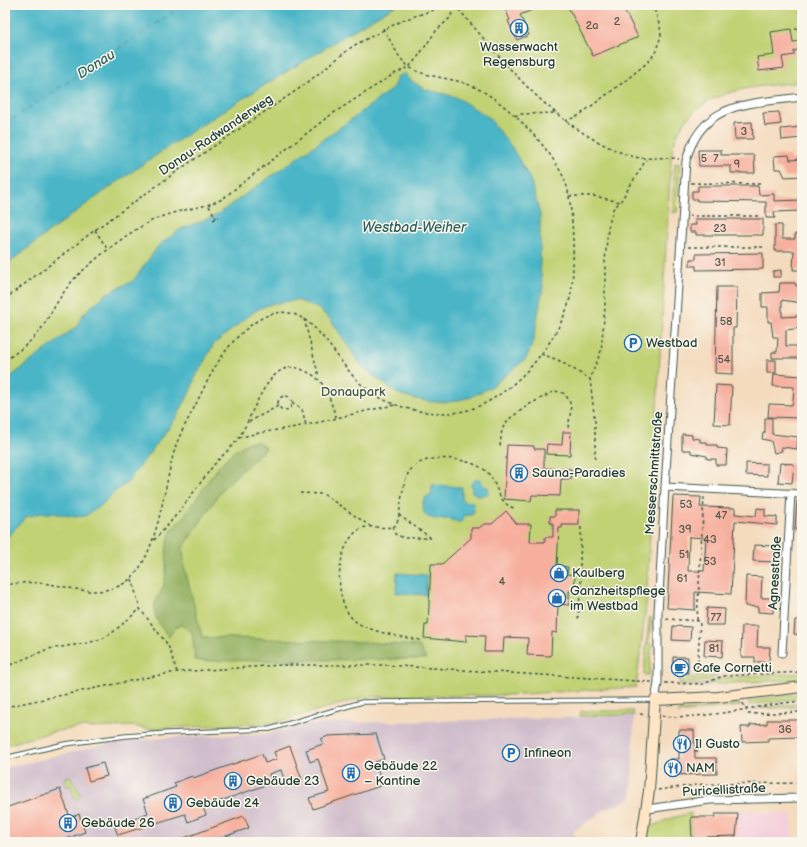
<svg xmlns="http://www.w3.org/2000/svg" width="807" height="847" viewBox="0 0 807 847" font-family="'Balsamiq Sans',sans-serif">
<rect width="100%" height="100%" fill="#fbf7ec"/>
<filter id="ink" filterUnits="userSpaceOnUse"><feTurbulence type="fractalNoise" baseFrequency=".025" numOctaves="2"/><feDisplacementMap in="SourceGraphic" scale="8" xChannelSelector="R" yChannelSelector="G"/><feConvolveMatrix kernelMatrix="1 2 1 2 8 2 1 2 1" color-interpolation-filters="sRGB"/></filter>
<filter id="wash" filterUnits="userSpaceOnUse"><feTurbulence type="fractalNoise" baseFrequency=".012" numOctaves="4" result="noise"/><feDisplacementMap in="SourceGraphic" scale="16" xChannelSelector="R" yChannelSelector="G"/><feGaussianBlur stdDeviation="0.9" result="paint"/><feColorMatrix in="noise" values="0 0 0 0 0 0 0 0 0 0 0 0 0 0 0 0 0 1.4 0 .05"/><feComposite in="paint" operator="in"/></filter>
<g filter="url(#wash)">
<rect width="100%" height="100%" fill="#f4dbbe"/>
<path fill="#f4cfdc" d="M738,810L792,814V842H736Z"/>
<path fill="#d0bdcc" d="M634,716L631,799L607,808L573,832L577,842H5V768L112,743L176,737L265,734L306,724Z"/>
<path fill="#c1d274" stroke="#708854" d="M397,5H802V82C755,87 695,87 675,140C671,151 671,164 670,176L646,605L636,687L507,695L365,697L275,723L146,729L134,726L89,728L85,727L56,731L5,745V266C102,189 204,120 310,57C341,38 367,21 397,5Z
M675,163L680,164L677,212L672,213Z
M649,618H652L648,643L652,645L649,675H644Z
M802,673V679L679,686L707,684L722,678Z
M718,676L706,681L679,683V678Z
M802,693V698L749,705L748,701Z
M802,703V707L752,709Z
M740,704L741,706L678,713V711Z
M581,711H633L634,715L580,716Z
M70,776L81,795L77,799L75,798L70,785L66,786L64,778Z
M691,813V842H647L650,827L672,818Z"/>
<path fill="#98b466" stroke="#5c784d" d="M249,442H258L266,448L223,488L183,548L184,565L202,637L365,642L419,646L426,659L201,661L195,660L192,632L181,625L175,627L169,637C160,626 149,612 157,599C161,592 164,587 165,579C168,564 164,549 170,534C174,525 180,522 185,515C198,498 215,467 231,454C237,449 243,446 249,442Z"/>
<path fill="#4ab5c7" stroke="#34797e" d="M16,5H397C367,21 341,38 311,57C205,120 102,189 5,266V13Z
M405,73L408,78L424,89L456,97L488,117L511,146L530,179L540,214V268L543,287L533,343L526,359L491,387L471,397L451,402H433L415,399L398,394L362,367L331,320L319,309L297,300L270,304L255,311L214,344L195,378L190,392L178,415L128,482L112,494L102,505L85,516L75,517L53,513H41L26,517L5,540V381L76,327L84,313L107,293L133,281L159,245L181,229L215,216L356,116L393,88L397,77Z
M476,479L482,480L481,484L489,488L488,494L479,496L472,492L471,484Z
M432,485L462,487V499L464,502L469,501L473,503L474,512L472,515H466L460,523C448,515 430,524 424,513C422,509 424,505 423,501L427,496H431Z
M397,573L427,575L426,595L396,593Z"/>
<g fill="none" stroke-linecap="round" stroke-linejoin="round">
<path stroke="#2c6160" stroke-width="1" stroke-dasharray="5 4" stroke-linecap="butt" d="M5,124L184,5"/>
</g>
<g id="blocks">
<path fill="#f7af9d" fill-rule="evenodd" d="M515,5H529L532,10L520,15L529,35L517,40L508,21L510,20L505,9Z
M567,5H622L638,37L593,56Z
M791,29L793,42L802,41V49L794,51V55L782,57L784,68L759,71L757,57L774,55L771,32Z
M779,112L781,124L765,126L763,113Z
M752,122L753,139H735L734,123Z
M801,127L802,138L782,140L781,129Z
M698,150H721V155H754L755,173H731V166H699Z
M789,155L790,160L802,159V176L785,177L781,169H775L774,156Z
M698,186H758L759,195L774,194V201L802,200V211L774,212L775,218H766V202L697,201V199H692V191H698Z
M695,219H763V235H696V232H690V225H696Z
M775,225H782V239H795V234L802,233V270H793L794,251H775Z
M763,253V269L696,270V266H690V259H696V254Z
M781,270V277H773V271Z
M780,283H795L796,286L802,285V303L782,300V317L802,316V328L786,330V346H802V358H772V352H777L778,337H773L771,322H768V307H762V293L779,292Z
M717,287H737L736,328H733V374L715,373Z
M767,360H776V373H767Z
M774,374L802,376L801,418L768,417L769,404L792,405L793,401L794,387L773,386Z
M716,385L732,386L730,425L714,424Z
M765,418H772V434L798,437L797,449L781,447L782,451L774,453L771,441L762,439L763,433H765Z
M563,432H571L570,455L546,454L547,444L562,445Z
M682,434L692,435V438L700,439V442H707V445H717V448L727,449L726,465H716V459H707V456L691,453V450H682Z
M507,445L534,446V449H544V468L571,469V479H561L560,496L532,495L531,501L504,499Z
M746,463L767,464V476L746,475Z
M780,463L794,464L792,483L778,482Z
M673,496L701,497L700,507L735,508V514L756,516L757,508L765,509V516L777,517V525L735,521L731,594L695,592V610L667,608ZM689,537L706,538L704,571H688Z
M797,500H802V530H795Z
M555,510H579V525H562V528H559L557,566L568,567L567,574L575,575L574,591H569V605L558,604L557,633L552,632L551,656L527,655L528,638L504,637L503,652H484L485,636L466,635V642L424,638L425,625H428L431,564H442L471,538V528H479L484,524H492L506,511L517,524H531L530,542H545V537H553V523H550V516H555Z
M754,545L774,546V562L753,561Z
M746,576L762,577L761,598H774L773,613L758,612V607L745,606Z
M707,608L725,609L724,625H706Z
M795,620H802V635L794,634Z
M673,626L691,627L690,641L672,640Z
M742,626H758L757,647H770L769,662H755V657H741Z
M705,640L723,641L722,657L704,656Z
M673,657H688V673L673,672Z
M767,720H802V737L768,738V741L742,742L741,727H750V725L767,724Z
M679,730H694L695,758H716L717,774L670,775V759H679Z
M376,734L384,759L375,762L383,785L313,809L309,798L329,792L318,759L310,762L306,750L323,744L321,739L328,736Z
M290,746L302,780L286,785L281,770L269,774L272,783L203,807L206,815L188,822L185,814L118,835L114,825L148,813L143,799L176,787L174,783L192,776L193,778L262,754L265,763L277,759L274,752Z
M103,763L107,776L89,781L85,768Z
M60,789L70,818L79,814L85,832L57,842H5V808Z
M715,814H738L736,836L707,837V842H692L691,817H715Z
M244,816L249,828L209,842H173Z"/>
</g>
</g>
<g filter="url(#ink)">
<use href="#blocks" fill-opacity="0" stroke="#3f5549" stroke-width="1"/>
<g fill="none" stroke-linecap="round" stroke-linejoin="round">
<defs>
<path id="lane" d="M5,758L65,744L126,736L169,733L270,729L362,702L653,700"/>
<path id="street" d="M665,487L802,494
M782,653L791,493
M655,700L658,683V613L665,487L686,161C702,100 751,104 802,97
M647,809L710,800L802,798"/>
<path id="secondary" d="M641,842L649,791L655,700L718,697L802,687"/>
</defs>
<use href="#lane" stroke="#3f5549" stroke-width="5.5"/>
<use href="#street" stroke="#3f5549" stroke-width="9"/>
<use href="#secondary" stroke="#3f5549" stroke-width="12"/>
<path stroke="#3f5549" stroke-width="1.5" stroke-dasharray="3 3" stroke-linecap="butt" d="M455,5C504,62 554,129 628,155C647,162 661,155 679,159
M383,28L400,58L409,67L417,58L436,31L451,17L453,5
M795,29H802
M515,116L519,114L557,113
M565,121L578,116L625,81L648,62L655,53L661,36L660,27L653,5
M691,183L760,184
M569,196H594L620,202
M209,206L216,218
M689,216H761
M213,220L219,217
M95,230L108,250
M688,247H766
M5,299L95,230L183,167L303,86L353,46L403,20L449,5
M304,319L319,377
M541,354L558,360L590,379
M5,361C18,351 32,342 41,329C53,311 62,291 77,276C97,257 133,228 158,218C179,209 202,209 222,199L329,116L394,74L409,67C425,77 445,77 464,83C496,93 531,129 551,156C556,164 562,173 565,181C574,202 576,280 569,302C555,349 500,413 448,413C417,414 385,405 362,385C331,358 308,288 257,321C226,341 211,373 196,404C190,416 183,428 178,440C163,478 160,569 119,586C89,598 69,585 40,583C28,582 16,583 5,585
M278 403a7 7 0 1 1 14 0a7 7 0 1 1-14 0Z
M292,403L302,409L306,425
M249,422L278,406
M239,438C261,431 283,430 306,425C336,419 365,410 396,405
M500,446L502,429L509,419L530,404L555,391L563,393C576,404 569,415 568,429
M595,459V422L590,379L601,351L605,308V261L608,228L613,209L620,202L646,160
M300,493L323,494L370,526
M399,515L431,538
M393,527L395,534L404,538H431
M154,540C176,518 194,491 213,466C221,456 232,448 239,437C254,416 268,354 303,370C327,380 328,395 336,417
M132,579L140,609L168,645L177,672
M574,586L649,591
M578,619L582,570L580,568L581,527
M666,619L700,621L697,676
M697,620L704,496
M420,640C402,637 369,632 355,621C333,603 335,549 357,531C369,522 382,531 395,526L398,520C401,507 402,483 409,472C422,451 471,457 487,472C498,483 497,503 514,508
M5,667L48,649L87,643L102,639L112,633L140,609
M665,683L703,684L723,676L802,672
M743,703L748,714L802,712
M5,707L149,677L177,672L282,665H384L652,682
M640,714L646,715
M662,716C708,720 756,705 802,701
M695,751H698
M658,790L704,784L802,783"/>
<use href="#lane" stroke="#fff" stroke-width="3.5"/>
<use href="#street" stroke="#fff" stroke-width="7"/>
<use href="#secondary" stroke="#fee5c5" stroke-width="10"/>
</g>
</g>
<defs>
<symbol id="building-ring" viewBox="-11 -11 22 22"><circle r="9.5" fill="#fbf7ec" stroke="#1f6fb2" stroke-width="1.5"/><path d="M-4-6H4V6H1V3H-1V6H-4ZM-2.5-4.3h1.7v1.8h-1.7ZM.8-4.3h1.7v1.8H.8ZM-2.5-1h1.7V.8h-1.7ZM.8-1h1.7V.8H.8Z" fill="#1f6fb2"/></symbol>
<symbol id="parking-ring" viewBox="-11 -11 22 22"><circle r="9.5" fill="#fbf7ec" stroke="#1f6fb2" stroke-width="1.5"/><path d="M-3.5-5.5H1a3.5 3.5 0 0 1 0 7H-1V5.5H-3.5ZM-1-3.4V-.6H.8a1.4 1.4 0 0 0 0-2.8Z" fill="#1f6fb2"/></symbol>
<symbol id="shop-ring" viewBox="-11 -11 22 22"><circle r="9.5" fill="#fbf7ec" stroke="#1f6fb2" stroke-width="1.5"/><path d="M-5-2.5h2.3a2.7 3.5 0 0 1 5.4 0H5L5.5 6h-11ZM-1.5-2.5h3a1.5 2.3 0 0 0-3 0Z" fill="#1f6fb2"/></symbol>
<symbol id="cafe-ring" viewBox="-11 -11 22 22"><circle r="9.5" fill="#fbf7ec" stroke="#1f6fb2" stroke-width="1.5"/><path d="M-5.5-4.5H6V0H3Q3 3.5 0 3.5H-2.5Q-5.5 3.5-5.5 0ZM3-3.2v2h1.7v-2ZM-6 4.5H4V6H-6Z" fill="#1f6fb2"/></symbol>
<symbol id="restaurant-ring" viewBox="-11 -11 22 22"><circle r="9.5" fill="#fbf7ec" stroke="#1f6fb2" stroke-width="1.5"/><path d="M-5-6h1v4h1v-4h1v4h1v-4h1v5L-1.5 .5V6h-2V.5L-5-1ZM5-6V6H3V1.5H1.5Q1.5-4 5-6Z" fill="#1f6fb2"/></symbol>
</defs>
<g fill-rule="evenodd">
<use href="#building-ring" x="509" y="18" width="20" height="20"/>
<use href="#parking-ring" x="623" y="333" width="20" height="20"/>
<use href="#building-ring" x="509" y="463" width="20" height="20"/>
<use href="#shop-ring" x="549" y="563" width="20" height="20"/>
<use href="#shop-ring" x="547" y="588" width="20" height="20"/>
<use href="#cafe-ring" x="670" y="658" width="20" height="20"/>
<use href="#restaurant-ring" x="672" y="734" width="20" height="20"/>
<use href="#parking-ring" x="501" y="743" width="20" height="20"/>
<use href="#restaurant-ring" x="663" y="758" width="20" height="20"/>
<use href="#building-ring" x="341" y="763" width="20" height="20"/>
<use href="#building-ring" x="223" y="771" width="20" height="20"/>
<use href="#building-ring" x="163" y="793" width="20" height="20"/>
<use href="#building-ring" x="58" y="813" width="20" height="20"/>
</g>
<g text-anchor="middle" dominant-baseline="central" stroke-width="3" stroke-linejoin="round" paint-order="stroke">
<g font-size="11" fill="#555a4e">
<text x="617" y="21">2</text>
<text x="592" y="25">2a</text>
<text x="744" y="131">3</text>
<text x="704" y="158">5</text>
<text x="716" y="158">7</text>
<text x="737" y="164">9</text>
<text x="720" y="228">23</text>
<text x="720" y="262">31</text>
<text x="726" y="321">58</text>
<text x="724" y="359">54</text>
<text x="686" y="504">53</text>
<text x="721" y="515">47</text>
<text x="685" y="529">39</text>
<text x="710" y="539">43</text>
<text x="684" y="554">51</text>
<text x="710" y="561">53</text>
<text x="682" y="578">61</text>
<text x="502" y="581">4</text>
<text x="716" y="617">77</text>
<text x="714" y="648">81</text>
<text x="785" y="729">36</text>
</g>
<g font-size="13" fill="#1f3d34" stroke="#fbf7ec" text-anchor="start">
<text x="519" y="47" text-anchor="middle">Wasserwacht<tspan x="519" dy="15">Regensburg</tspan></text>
<text x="646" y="343">Westbad</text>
<text x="532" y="473">Sauna-Paradies</text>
<text x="572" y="573">Kaulberg</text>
<text x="570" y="591">Ganzheitspflege<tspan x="570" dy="15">im Westbad</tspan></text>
<text x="693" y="668">Cafe Cornetti</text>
<text x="695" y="744">Il Gusto</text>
<text x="524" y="753">Infineon</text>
<text x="364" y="766">Gebäude 22<tspan x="364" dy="15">– Kantine</tspan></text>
<text x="686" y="768">NAM</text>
<text x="246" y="781">Gebäude 23</text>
<text x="186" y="803">Gebäude 24</text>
<text x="81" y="823">Gebäude 26</text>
</g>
<g font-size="13" fill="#1f3d34" stroke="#fbf7ec">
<text transform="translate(216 135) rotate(-34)">Donau-Radwanderweg</text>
<text transform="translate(654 473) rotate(-86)">Messerschmittstraße</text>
<text transform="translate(775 573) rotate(-87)">Agnesstraße</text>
<text transform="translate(724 790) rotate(-3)">Puricellistraße</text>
</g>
<g font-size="13" fill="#3f5b41" stroke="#fbf7ec">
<text x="353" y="392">Donaupark</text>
</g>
<g font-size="14" font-style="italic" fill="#2c6160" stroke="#fbf7ec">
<text transform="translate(96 64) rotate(-32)">Donau</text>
<text x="414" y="227">Westbad-Weiher</text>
</g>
</g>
<rect width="807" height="847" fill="none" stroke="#fbf7ec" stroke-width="20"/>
</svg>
